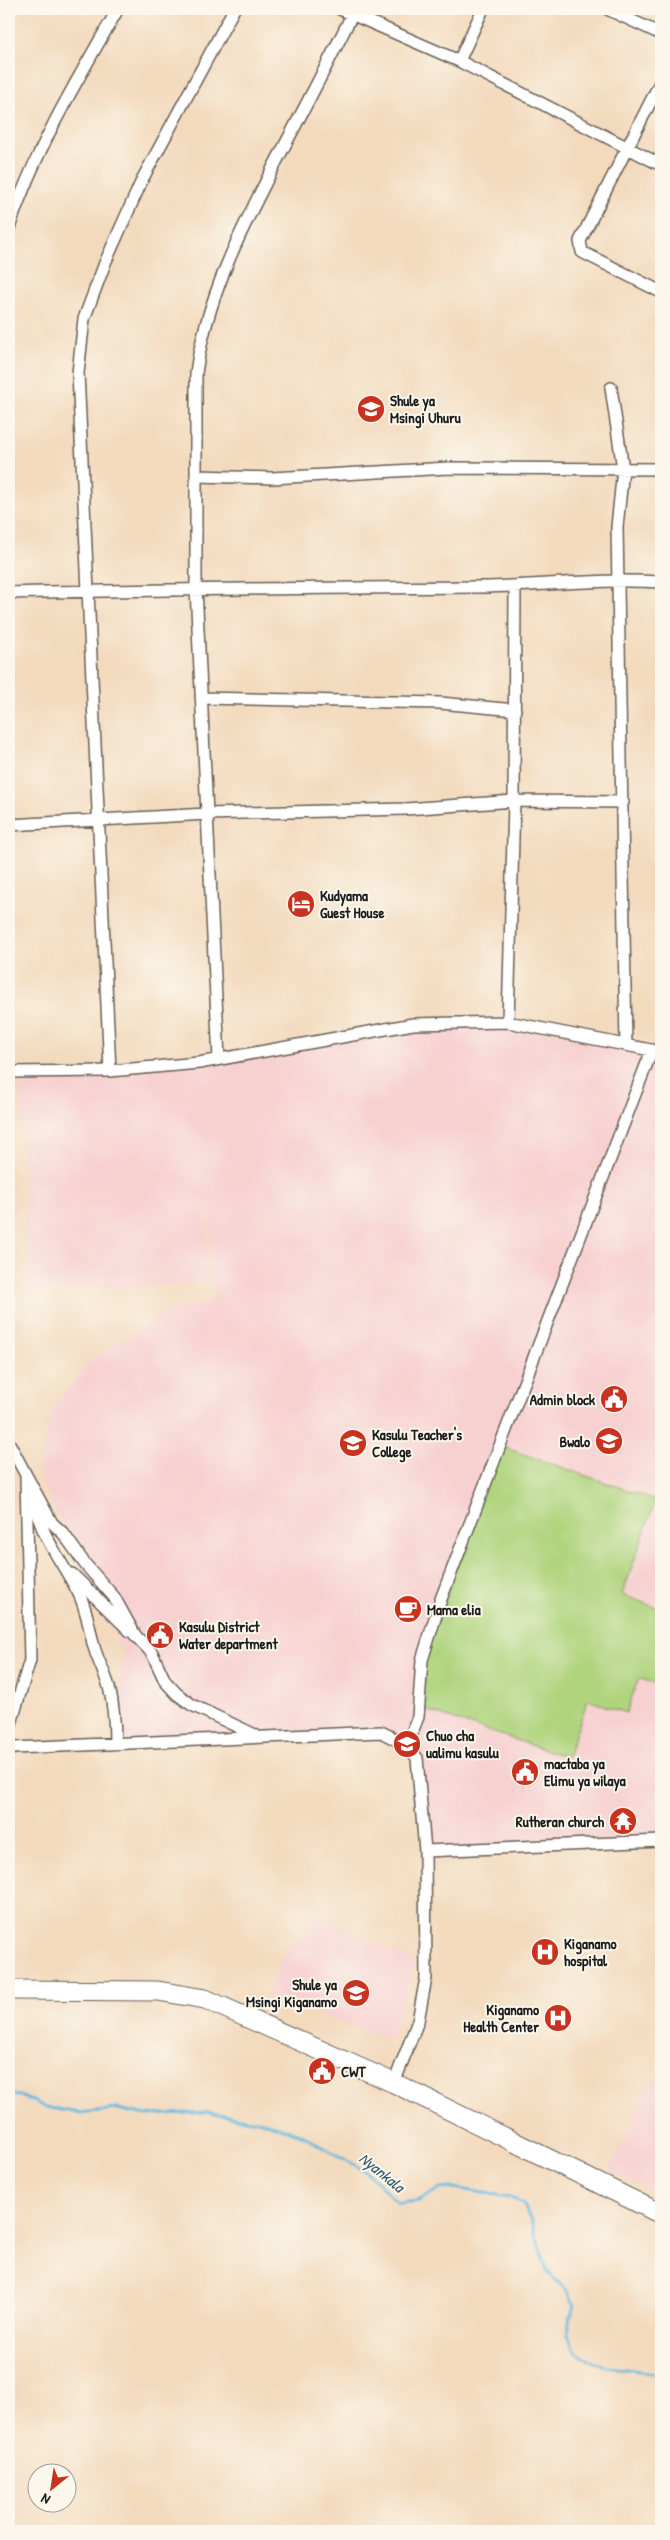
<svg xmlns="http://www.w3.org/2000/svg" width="670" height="2540" viewBox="0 0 670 2540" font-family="'Patrick Hand',sans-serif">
<rect width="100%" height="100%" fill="#fbf7ec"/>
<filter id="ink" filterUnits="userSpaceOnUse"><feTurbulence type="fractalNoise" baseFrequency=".02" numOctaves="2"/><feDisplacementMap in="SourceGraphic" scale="10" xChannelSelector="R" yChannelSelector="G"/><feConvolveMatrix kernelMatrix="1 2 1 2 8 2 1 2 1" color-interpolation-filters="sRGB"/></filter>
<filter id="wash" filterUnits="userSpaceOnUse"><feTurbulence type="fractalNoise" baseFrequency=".0096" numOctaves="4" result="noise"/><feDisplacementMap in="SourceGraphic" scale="20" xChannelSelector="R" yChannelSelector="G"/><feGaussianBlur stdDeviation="1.12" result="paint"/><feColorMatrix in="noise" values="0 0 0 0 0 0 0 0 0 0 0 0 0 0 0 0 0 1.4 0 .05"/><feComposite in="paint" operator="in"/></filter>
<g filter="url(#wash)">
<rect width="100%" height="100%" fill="#f3dabd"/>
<path fill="#f7d0d0" d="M509,1023L661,1052V1842L425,1852L418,1759L381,1733L116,1744L123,1653L38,1474L51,1412L88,1360L167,1313L214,1299L206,1195L208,1283L29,1292L19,1072L110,1071L414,1024Z
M315,1915L416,1962L390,2039L267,1996L284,1953Z
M652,2077L661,2081V2195L609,2172Z"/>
<path fill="#afd47d" stroke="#66784c" d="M500,1446L656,1500L622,1595L661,1609V1686L639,1678L626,1713L588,1700L567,1757L419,1708L421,1666Z"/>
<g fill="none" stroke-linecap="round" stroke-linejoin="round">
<path stroke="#64b9e1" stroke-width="3" d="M9,2095L23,2096L45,2107L79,2113L117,2109L147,2115L207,2112L263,2122L302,2135L367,2172L398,2203L418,2201L439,2189L454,2188L510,2197L524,2205L533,2226L547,2271L568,2292L574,2304L567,2335C570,2340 573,2348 577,2352C597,2370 636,2369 661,2374"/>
</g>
</g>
<g filter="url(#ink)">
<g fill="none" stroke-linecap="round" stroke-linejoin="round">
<defs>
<path id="minor" d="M340,9L459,61L661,165
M607,9L661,34
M9,10V9
M459,61L483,9
M661,81L580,241L582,252L661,292
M9,228C35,150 77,80 118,9
M611,388L623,469L617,527L626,1045
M196,476L272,478L448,468L661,469
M9,593C166,589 323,588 480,587C541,586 601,578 661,582
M201,698L440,703L515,710
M9,825L207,814L406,809L514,801L623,802
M508,1022L514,801L515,586
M219,1059L196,588V373C206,299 241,230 275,164C302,113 329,61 355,9
M110,1071L78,373L84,319L105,263L143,178L234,9
M9,1072L110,1071L199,1063L413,1024L508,1022L661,1052
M9,1443L26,1475L30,1660L9,1730
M26,1475L52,1523L63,1533L85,1564L114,1597L135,1635L152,1653L165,1681L177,1694L192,1705L255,1735
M33,1495C38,1532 61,1560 78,1592C87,1608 89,1629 94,1647C98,1661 105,1673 109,1687C114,1706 115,1724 115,1744
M72,1574L130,1631
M407,1745L418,1717L422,1660L441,1599L652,1050
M9,1750L14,1748L381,1732L407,1745L417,1758L425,1851L426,1978L418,2021L394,2083
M425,1851L661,1841"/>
<path id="trunk" d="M9,1990L158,1991L205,1999L394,2083L661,2214"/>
</defs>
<use href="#minor" stroke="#675e54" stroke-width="14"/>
<use href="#trunk" stroke="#675e54" stroke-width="21"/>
<use href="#minor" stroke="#fff" stroke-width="11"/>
<use href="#trunk" stroke="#fff" stroke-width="19"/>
</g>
</g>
<defs>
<symbol id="school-disc" viewBox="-11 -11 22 22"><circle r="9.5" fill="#c8321e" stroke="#fbf7ec"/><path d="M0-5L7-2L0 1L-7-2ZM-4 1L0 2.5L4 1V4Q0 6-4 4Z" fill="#fff"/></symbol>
<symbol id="hotel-disc" viewBox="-11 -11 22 22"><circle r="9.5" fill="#c8321e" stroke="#fbf7ec"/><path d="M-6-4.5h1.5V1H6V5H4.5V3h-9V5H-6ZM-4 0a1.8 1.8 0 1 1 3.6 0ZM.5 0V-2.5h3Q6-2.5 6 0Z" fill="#fff"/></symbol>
<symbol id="civic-disc" viewBox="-11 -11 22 22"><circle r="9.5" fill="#c8321e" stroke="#fbf7ec"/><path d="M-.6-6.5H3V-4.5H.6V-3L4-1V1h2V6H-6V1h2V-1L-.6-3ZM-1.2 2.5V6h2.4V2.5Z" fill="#fff"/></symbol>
<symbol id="university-disc" viewBox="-11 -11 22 22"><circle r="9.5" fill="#c8321e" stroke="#fbf7ec"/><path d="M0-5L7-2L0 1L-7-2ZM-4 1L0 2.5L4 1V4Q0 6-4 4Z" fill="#fff"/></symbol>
<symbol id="cafe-disc" viewBox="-11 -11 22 22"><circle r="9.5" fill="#c8321e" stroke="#fbf7ec"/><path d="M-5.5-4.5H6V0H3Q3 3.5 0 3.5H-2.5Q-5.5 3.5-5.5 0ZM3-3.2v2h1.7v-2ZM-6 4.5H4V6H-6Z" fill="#fff"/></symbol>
<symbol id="temple-disc" viewBox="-11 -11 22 22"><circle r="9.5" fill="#c8321e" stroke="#fbf7ec"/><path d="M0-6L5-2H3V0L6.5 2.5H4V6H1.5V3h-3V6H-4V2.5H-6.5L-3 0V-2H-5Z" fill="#fff"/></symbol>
<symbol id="hospital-disc" viewBox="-11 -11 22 22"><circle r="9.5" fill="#c8321e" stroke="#fbf7ec"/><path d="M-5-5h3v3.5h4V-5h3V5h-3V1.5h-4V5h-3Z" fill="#fff"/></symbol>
</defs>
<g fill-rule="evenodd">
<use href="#school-disc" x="355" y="393" width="32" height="32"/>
<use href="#hotel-disc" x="285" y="888" width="32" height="32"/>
<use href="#civic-disc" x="598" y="1383" width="32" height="32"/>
<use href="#school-disc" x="593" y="1425" width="32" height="32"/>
<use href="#university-disc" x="337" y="1427" width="32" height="32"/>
<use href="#cafe-disc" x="392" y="1593" width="32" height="32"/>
<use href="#civic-disc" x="144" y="1619" width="32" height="32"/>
<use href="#school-disc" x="391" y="1728" width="32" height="32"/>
<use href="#civic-disc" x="509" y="1756" width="32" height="32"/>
<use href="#temple-disc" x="607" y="1805" width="32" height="32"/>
<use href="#hospital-disc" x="529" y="1936" width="32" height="32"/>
<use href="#school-disc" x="340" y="1977" width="32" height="32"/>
<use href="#hospital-disc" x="542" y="2002" width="32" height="32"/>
<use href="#civic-disc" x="306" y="2055" width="32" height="32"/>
</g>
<g text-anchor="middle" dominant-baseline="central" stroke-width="4" stroke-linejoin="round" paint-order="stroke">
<g font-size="15" font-weight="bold" fill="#1c1c1c" stroke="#fbf7ec" text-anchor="start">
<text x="390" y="400">Shule ya<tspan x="390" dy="17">Msingi Uhuru</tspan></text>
<text x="320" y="895">Kudyama<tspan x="320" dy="17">Guest House</tspan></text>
<text x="595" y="1399" text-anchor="end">Admin block</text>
<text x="372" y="1434">Kasulu Teacher's<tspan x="372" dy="17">College</tspan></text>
<text x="590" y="1441" text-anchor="end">Bwalo</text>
<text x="427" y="1609">Mama elia</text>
<text x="179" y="1626">Kasulu District<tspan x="179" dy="17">Water department</tspan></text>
<text x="426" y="1735">Chuo cha<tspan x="426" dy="17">ualimu kasulu</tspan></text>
<text x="544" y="1763">mactaba ya<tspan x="544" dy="17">Elimu ya wilaya</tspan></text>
<text x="604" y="1821" text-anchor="end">Rutheran church</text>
<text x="564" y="1943">Kiganamo<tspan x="564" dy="17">hospital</tspan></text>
<text x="337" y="1984" text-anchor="end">Shule ya<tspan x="337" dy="17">Msingi Kiganamo</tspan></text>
<text x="539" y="2009" text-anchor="end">Kiganamo<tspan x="539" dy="17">Health Center</tspan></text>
<text x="341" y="2071">CWT</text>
</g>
<g font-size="16" font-style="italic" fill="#395b6b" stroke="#fbf7ec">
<text transform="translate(382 2172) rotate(39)">Nyankala</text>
</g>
</g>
<rect width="670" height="2540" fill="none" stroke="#fbf7ec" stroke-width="30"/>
<g transform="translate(52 2488) rotate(210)"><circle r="24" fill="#fbf7ec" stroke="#a29f99"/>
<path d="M0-4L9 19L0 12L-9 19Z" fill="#c8321e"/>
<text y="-8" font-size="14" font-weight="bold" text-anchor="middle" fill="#1c1c1c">N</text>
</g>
</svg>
